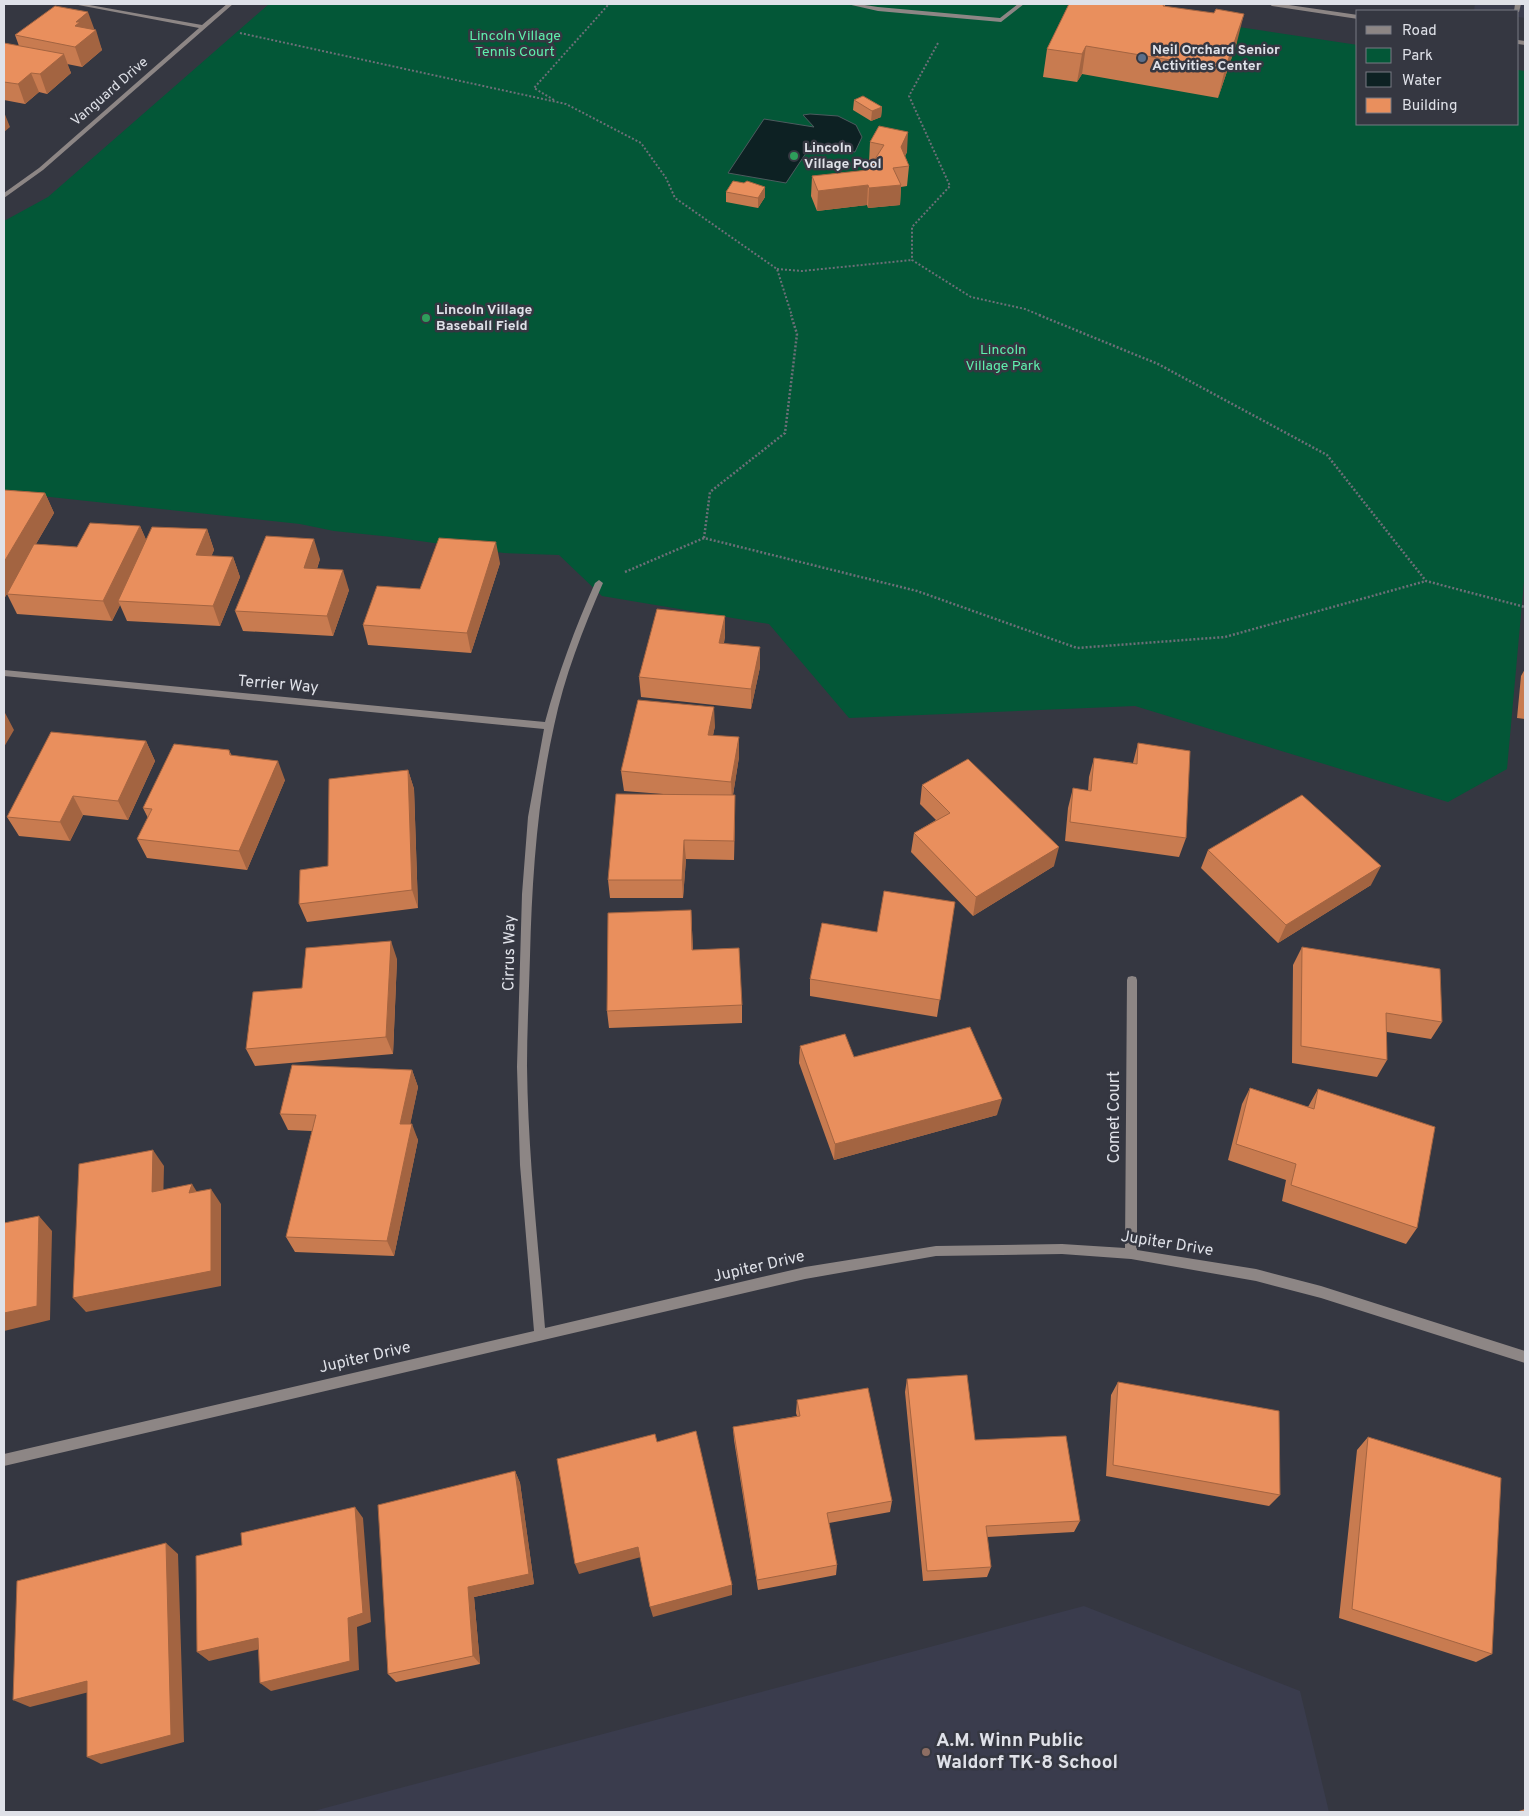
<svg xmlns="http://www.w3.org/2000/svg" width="1529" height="1816" viewBox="0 0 1529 1816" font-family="Overpass,sans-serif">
<rect width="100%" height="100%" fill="#353741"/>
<path fill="#3a3c4d" d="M1475,4H1525V18L1518,17V11L1474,10Z
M1084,1606L1300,1691L1329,1812H310Z"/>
<path fill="#035737" d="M269,4H1087L1358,45V124H1518V70L1525,71V570L1507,769L1448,802L1135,706L849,718L769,624L602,596L559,555L504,553L392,537L334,531L300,524L4,492V221L48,197Z"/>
<path fill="#0d2123" stroke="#4c5b5e" d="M810,114L838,116L856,125L862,137L855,152L812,144L786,183L728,173L764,119L814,127L803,115Z"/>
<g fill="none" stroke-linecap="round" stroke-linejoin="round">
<path stroke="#6d6f78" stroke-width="2" stroke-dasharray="2 2" stroke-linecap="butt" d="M240,33L566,104L641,143L666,178L675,198L777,269L792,316
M938,43L909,96L950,186L912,227V260L971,297L1025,309L1042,316
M554,100L534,88L609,4
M777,269L802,271L912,260"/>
<path stroke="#6d6f78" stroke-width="2.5" stroke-dasharray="2 2" stroke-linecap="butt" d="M1039,315L1158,364L1327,455L1426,581L1525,607
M704,538L710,492L785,433L797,334L791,315
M625,572L704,538L917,591L1077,648L1225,637L1426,581"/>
<path fill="#8d8685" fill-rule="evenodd" d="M847,4H858L878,7L1000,18L1018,4H1024L1001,22L878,11Z
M1515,4H1521L1519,12L1514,11Z"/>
<path fill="#8d8685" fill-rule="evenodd" d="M73,4H84L202,25L227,4H233L43,170L4,198V193L39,168L199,28Z
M599,580L603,583C583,629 564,677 554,726C537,802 532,879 530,956C529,993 527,1030 527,1066C528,1154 538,1241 545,1328L805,1267L936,1246L1062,1244L1125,1248L1127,980L1128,977L1132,976L1136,977L1137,980V1250L1256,1269L1321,1286L1525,1351V1363L1321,1298L1256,1281L1131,1259L1062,1254L936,1256L805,1279L4,1466V1454L534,1331L520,1165L517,1067L522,894L528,817L544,729L4,676V670L545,722C558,674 575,628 595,583Z"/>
<path fill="#8d8685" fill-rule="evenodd" d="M1269,4H1282L1358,15V19L1272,6Z
M1518,40L1525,41V45L1518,44Z"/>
</g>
<path fill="#c87b50" d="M1069,4H1165V6L1237,42L1218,98L1082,74L1077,82L1043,77L1047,49Z
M94,30L102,50L82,67L67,64L71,73L47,94L39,92L25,104L4,100V43L19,46L15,35Z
M854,100L882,107L881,117L871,121L853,110Z
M879,126L907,152L905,156L909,166L907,186L901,187L900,205L868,208L867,205L817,211L811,196L812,176L868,170L872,163L869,162L870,142Z
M744,183L765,197L758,208L726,202V192Z
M4,490L45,493L54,513L36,544L77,547L140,526L146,540L207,529L214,550L211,556L233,557L240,577L220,626L127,621L120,605L112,621L17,614L7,594L5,597H4Z
M320,559L317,569L349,590L333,636L243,631L235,611Z
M500,563L471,653L368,645L363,625L420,589Z
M725,616V636L724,643L760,667L751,709L641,697L639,677Z
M1525,669V719L1517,718L1521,676Z
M715,726L713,735L739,757L733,795H735L734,860L686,859L683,898H610L608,880L663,794L624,791L621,771Z
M146,741L155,761L128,820L83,815L70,841L19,836L7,817Z
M1138,743L1186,838L1179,857L1065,841L1068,808L1073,788L1088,791L1089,777L1094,758L1133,763Z
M229,750L232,756L285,780L247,870L147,858L137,839L148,818L143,808Z
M408,770L414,789L418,908L307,922L299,904L328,866Z
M922,785L1054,866L973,916L911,852L914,833L936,820L920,804Z
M1208,850L1371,885L1278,943L1201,868Z
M955,902L937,1017L810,996V979L877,932Z
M691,910L693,950L742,1005V1023L609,1028L607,1011Z
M1302,947L1442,1022L1431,1039L1387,1032V1060L1377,1077L1292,1063L1293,965Z
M397,959L393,1054L255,1066L246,1049L302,988Z
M800,1046L854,1057L997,1115L834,1160L799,1063Z
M412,1070L418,1087L410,1124L418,1140L394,1256L295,1252L286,1237L312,1131L288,1130L280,1114Z
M1250,1088L1308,1107L1318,1089L1417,1228L1406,1244L1282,1201L1286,1180L1228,1160L1242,1104Z
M907,1379L975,1440L1080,1521L1074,1532L987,1537L991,1567L987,1577L923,1581L905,1392Z
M1118,1382L1280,1495L1269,1506L1106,1476L1111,1395Z
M797,1400L892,1501L890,1512L829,1523L837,1565L836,1575L758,1590L734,1440L733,1427L797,1416L796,1413Z
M1368,1437L1492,1654L1476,1662L1339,1618L1357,1450Z
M515,1471L520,1483L534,1584L474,1597L480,1664L396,1682L388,1674Z
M1525,1809V1812H1519V1811Z"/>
<path fill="#a36441" d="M88,12L95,31L96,30L102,50L82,67L75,47V26L76,22Z
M1244,14L1237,42L1218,98L1225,69Z
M1086,46L1082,74L1077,82L1082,54Z
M64,54L71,73L47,94L40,74Z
M31,73L39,92L25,104L18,84Z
M882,107L881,117L871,121L872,111Z
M4,112L10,127L4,132Z
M908,132L907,152L900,167L901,147Z
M868,185L867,205L817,211L818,191Z
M901,185L900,205L868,208L869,188Z
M765,187V197L758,208V198Z
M45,493L54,513L5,597L4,595V562Z
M140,526L149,546L118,601L120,605L112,621L103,601Z
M207,529L214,550L204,575L196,555Z
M314,539L320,559L310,588L304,568Z
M496,542L500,563L471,653L467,633Z
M233,557L240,577L220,626L213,606Z
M343,570L349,590L333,636L327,616Z
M725,616V636L720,662L719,643Z
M760,647V667L751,709V689Z
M714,707L715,726L709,754L708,735Z
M4,711L14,730L4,747Z
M739,737V757L732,801L731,782Z
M146,741L155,761L128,820L118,801Z
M278,761L285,780L247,870L239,851Z
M408,770L414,789L418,908L412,890Z
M735,795V814L734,860V841Z
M73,796L83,815L70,841L60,822Z
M684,840L686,859L683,898L682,880Z
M1059,847L1054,866L973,916L976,897Z
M1381,866L1371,885L1278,943L1286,925Z
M691,910L692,929L693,968L692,950Z
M391,941L397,959L393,1054L386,1037Z
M412,1070L418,1087L407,1140L400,1124Z
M1002,1099L997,1115L834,1160L835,1144Z
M412,1124L418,1140L394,1256L387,1241Z
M153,1150L164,1166L163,1207L152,1192Z
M192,1184L202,1200L189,1193Z
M211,1189L221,1204V1286L86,1312L73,1298Z
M39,1216L52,1231L50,1320L4,1331V1313Z
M515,1471L520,1483L534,1584L474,1597L480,1664L473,1656L468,1587Z
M355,1507L363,1518L371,1622L357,1627L359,1670L271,1691L260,1683L348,1618Z
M166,1543L178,1554L184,1742L101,1764L87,1757Z
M638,1547L641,1557L579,1574L575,1564Z
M732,1585V1595L653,1617L650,1607Z
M258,1638L269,1647L209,1661L197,1652Z
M87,1681L101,1689L30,1707L13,1700Z"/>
<path fill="#e98f5d" stroke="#a36441" d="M1069,4H1164L1163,6L1214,13L1216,9L1244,14L1225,69L1086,46L1082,54L1047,49Z
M55,6L88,12L76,22H80L75,26L96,30L75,47L15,35Z
M4,43L64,54L40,74L31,73L18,84L4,82Z
M863,96L882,107L872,111L854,100Z
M879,126L908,132L901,147L909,166L893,168L901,185L869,188L868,185L818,191L812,176L868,170L884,145L870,142Z
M733,181L744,183L747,181L765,187L758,198L726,192Z
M4,490L45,493L4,562Z
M90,523L140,526L103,601L7,594L34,544L77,547Z
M152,527L207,529L196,555L233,557L213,606L118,601Z
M266,536L314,539L304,568L343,570L327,616L235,611Z
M439,538L496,542L467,633L363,625L377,586L420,589Z
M657,609L725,616L719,643L760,647L751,689L639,677Z
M638,700L714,707L708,735L739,737L731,782L621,771Z
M51,732L146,741L118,801L73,796L60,822L7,817Z
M1138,743L1190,751L1186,838L1070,822L1073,788L1091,791L1094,758L1137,764Z
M174,744L229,750L230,755L278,761L239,851L137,839L152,809L143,808Z
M968,759L1059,847L976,897L914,833L950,813L922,785Z
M408,770L412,890L299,904L300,870L328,866L329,779Z
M616,794L735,795L734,841L684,840L682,880H608Z
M1302,795L1381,866L1286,925L1208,850Z
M884,891L955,902L940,1000L810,979L822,923L877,932Z
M691,910L692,950L739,948L742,1005L607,1011L608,913Z
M391,941L386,1037L246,1049L253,992L302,988L306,948Z
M1302,947L1440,969L1442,1022L1386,1013L1387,1060L1301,1046Z
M970,1027L1002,1099L835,1144L800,1046L845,1034L854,1057Z
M292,1065L412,1070L400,1124H412L387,1241L286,1237L316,1115L280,1114Z
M1250,1088L1314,1109L1318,1089L1435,1127L1417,1228L1291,1185L1296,1164L1236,1144Z
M153,1150L152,1192L192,1184L189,1193L211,1189V1271L73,1298L79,1164Z
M39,1216L37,1306L4,1313V1223Z
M967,1375L975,1440L1066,1436L1080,1521L986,1526L991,1567L927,1571L907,1379Z
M1118,1382L1279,1411L1280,1495L1113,1465Z
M868,1388L892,1501L827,1513L837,1565L757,1580L733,1427L800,1416L797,1400Z
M696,1431L732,1585L650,1607L638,1547L575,1564L557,1459L655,1434L657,1442Z
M1368,1437L1501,1478L1492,1654L1352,1609Z
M515,1471L529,1574L468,1587L473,1656L388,1674L378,1505Z
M355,1507L363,1613L348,1618L350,1661L260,1683L258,1638L197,1652L196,1556L242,1545L241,1533Z
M166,1543L171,1735L87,1757V1681L13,1700L17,1581Z"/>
<circle fill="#5c6f8a" stroke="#353741" stroke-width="2" cx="1142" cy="58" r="5"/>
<g fill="#2e9e5b" stroke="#353741" stroke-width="2">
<circle cx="794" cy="156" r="5"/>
<circle cx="426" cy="318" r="5"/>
</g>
<circle fill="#8d6e63" stroke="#353741" stroke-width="2" cx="926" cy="1752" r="5"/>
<g text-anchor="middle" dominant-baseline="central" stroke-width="5" stroke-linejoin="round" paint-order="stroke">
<g font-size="14" fill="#5ff1ae" stroke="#353741">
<text x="515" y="36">Lincoln Village<tspan x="515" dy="16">Tennis Court</tspan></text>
<text x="1003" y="350">Lincoln<tspan x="1003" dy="16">Village Park</tspan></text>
</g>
<g font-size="14" font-weight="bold" fill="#dfe1e8" stroke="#353741" text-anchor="start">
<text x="1152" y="50">Neil Orchard Senior<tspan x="1152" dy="16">Activities Center</tspan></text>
<text x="804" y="148">Lincoln<tspan x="804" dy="16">Village Pool</tspan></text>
<text x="436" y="310">Lincoln Village<tspan x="436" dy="16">Baseball Field</tspan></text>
</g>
<g font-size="14" fill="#dfe1e8" stroke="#353741">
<text transform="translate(110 92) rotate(-41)">Vanguard Drive</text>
</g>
<g font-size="16" fill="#dfe1e8" stroke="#353741">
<text transform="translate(278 685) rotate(5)">Terrier Way</text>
<text transform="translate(510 953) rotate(-89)">Cirrus Way</text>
<text transform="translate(1115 1117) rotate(-90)">Comet Court</text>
<text transform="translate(1167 1244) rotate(9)">Jupiter Drive</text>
<text transform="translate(759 1267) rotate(-13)">Jupiter Drive</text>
<text transform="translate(365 1358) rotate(-13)">Jupiter Drive</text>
</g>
<g font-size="19" font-weight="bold" fill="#dfe1e8" stroke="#353741" text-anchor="start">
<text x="936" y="1741">A.M. Winn Public<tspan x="936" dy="22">Waldorf TK-8 School</tspan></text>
</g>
</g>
<rect width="1529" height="1816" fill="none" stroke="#dfe1e8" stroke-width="10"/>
<rect x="1356" y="10" width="162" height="115" fill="#353741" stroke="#797b84"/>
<rect x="1366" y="26" width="25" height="8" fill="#8d8685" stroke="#797b84"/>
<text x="1402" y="35" font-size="15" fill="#dfe1e8">Road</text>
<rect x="1366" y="48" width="25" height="15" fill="#035737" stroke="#797b84"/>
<text x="1402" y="60" font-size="15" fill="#dfe1e8">Park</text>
<rect x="1366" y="72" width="25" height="15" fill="#0d2123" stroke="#797b84"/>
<text x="1402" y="85" font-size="15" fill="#dfe1e8">Water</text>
<rect x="1366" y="98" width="25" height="15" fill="#e98f5d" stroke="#797b84"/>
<text x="1402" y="110" font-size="15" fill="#dfe1e8">Building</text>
</svg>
